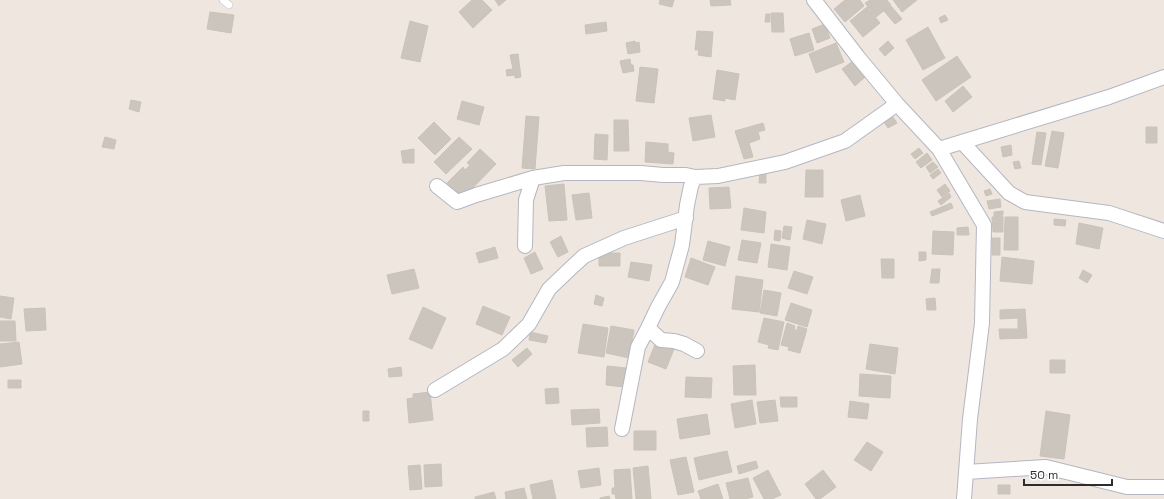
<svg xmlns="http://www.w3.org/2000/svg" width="1164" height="499" viewBox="0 0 1164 499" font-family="'Space Grotesk',sans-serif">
<rect width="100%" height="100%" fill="#efe7df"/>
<path fill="#cbc5bd" stroke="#cbc3b8" d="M472,0H482L492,10L473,28L459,12Z
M495,0H506L499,6Z
M660,0H674L672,7L659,4Z
M710,0H730L731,5L711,6Z
M845,0H860L864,6L845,22L834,9Z
M870,0H887L891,5L876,17L865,3Z
M893,0H917L902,12Z
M891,6L902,19L895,24L884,11Z
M867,7L880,23L863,37L850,21Z
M210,12L234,15L231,33L207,29Z
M771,13H783L784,32H772Z
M766,14H770V22H765Z
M945,15L948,20L941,23L939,18Z
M410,21L428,26L420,62L401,58Z
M606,22L607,31L586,34L585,25Z
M825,24L830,38L817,43L812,29Z
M928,27L945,58L923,70L906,40Z
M697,31L713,32L711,57L698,55L699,50H695Z
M809,33L814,50L795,56L790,39Z
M635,41L636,43L639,42L640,52L628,54L626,43Z
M888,41L894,48L885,56L879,49Z
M836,43L844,62L816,73L809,54Z
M518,54L521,77L515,78V75L507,76L506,70L513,69L510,55Z
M957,56L971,77L936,101L922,80Z
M630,59L631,65H633L634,71L623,73L620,61Z
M853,61L865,77L855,86L842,69Z
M640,67L658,69L654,103L636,101Z
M717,70L739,74L735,100L725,98V101L713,99Z
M963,86L972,97L953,112L945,101Z
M131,100L141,102L139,112L129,109Z
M462,101L484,107L479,125L457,119Z
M711,115L715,137L693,141L689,118Z
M526,116L539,117L535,169L522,168Z
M893,117L897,123L888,128L884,122Z
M614,120H628L629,151H614Z
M434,122L451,139L435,155L418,138Z
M763,123L765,130L758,132L760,139L749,143L753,157L744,159L735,131Z
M1146,127H1157V143H1146Z
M1052,131L1064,133L1058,168L1045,166Z
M1037,132L1046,133L1041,165L1032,164Z
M595,134L608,135L607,160L594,159Z
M105,137L116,140L114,149L102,147Z
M459,137L472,149L446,174L434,162Z
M646,142L668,144V152L674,153L673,164L645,162Z
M1011,145L1012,155L1003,157L1001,147Z
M919,148L923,153L915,159L911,154Z
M414,149V163H403L401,151Z
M480,149L496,164L463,198L447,183L463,167L465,170L470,165L467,163Z
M927,153L932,160L921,168L916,162Z
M1019,161L1021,168L1015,169L1013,162Z
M933,162L938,167L930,173L926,167Z
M938,169L941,173L933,179L930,175Z
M806,170H823V197H805Z
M760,172H766V183H759Z
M564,184L567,220L549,221L545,186Z
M945,184L950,191L942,197L937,190Z
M729,187L731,208L710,209L709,188Z
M990,189L992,194L986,196L984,191Z
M589,193L592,218L576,220L572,195Z
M949,193L951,197L941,205L938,201Z
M860,195L865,216L846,221L841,200Z
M1000,199L1001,207L989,209L987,201Z
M951,203L953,208L932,216L930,212Z
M744,208L766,212L764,233L741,230Z
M1003,211V215L994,216V212Z
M1003,216V232H993L992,217Z
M1005,217H1018V250H1004Z
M1054,219L1066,220L1065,226L1054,225Z
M807,220L826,224L822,244L803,239Z
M1079,223L1103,228L1099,249L1076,244Z
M784,226L792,227L790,240L782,238Z
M968,227L969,235H957V228Z
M775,230L781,231L780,241L774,240Z
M933,231L954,232L953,255L932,254Z
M561,236L568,252L558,257L550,242Z
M992,238H1000V255H992Z
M742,240L761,243L757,263L738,260Z
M708,241L730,247L725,266L703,260Z
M771,244L790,247L787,270L768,267Z
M495,247L498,258L479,263L476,253Z
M535,252L543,269L531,274L524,258Z
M919,252H926V260L919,261Z
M599,253H620V266H599Z
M1002,257L1034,261L1032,284L1000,281Z
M691,258L715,267L708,285L685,277Z
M881,259H894V278H882Z
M631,262L652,265L649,281L628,277Z
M414,269L419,288L392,294L387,275Z
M932,269H940L939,283H930Z
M1083,270L1092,275L1087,283L1079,278Z
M794,271L813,277L807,294L788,288Z
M736,276L763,280L759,312L732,309Z
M764,290L781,293L777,316L760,313Z
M596,295L604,298L602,306L594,304Z
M0,296L14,298L11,319L0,317Z
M935,298L936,310H927L926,299Z
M791,303L812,310L807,327L785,320Z
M483,306L510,317L502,335L476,324Z
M423,307L446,318L432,349L409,339Z
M45,308L46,330L26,331L24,309Z
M1025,309L1027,338L1000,339L999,329H1018V318L1000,319V310Z
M764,318L784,322L778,350L768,348L769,345L758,342Z
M0,321H15L16,341H0Z
M787,323L795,326L794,330H797L798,326L807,329L800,353L788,350L789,347L781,345Z
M583,324L608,328L604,357L578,353Z
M611,326L634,330L629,358L606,353Z
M530,332L548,336L546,343L529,340Z
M19,342L22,364L0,367V344Z
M656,342L674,349L666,369L648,362Z
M870,344L898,348L895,374L866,369Z
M527,348L532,354L518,367L512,360Z
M1050,360H1065V373H1050Z
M755,365L756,395H734L733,366Z
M607,366L626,368L624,387L606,385Z
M401,367L402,376L389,377L388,369Z
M860,374L891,376L890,398L859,396Z
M686,377L712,378L711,398L685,397Z
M8,380H21V388H8Z
M558,388L559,403L546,404L545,389Z
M430,392L433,420L409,423L407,399L413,398V394Z
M780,397H797V407H781Z
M752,400L756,424L735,428L731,404Z
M775,400L778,421L760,423L757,402Z
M850,401L869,404L867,419L848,417Z
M599,409L600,423L572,425L571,410Z
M363,411H369V421H363Z
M1046,411L1070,415L1064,459L1040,456Z
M707,414L710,434L680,439L677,419Z
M607,427L608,446L587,447L586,428Z
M634,431H656V450H634Z
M867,442L883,452L871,471L854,460Z
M727,451L732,472L699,480L694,458Z
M686,457L694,492L678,495L670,460Z
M756,461L758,468L739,474L737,466Z
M441,464L442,486L425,487L424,465Z
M420,465L422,489L410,490L408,466Z
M648,466L651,499H636L633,468Z
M599,468L601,485L581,488L578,471Z
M630,469L632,499H616L615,494H612V488H615L614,470Z
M768,470L781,495L772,499H764L753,478Z
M823,470L836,487L820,499H816L805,484Z
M748,478L753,497L745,499H730L726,483Z
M552,480L556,499H533L530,485Z
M718,484L723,499H701L698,491Z
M998,485H1010V494H998Z
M524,488L527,499H506L505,492Z
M494,492L496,499H475V497Z
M609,496L610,499H600V498Z"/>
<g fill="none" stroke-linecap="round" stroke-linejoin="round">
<defs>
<path id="service" d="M223,0L229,5"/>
<path id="minor" d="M814,0L858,57L897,104L939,149L984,225L982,323L970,419L964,499
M962,142L1009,193L1025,202L1109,213L1164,231
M939,149L1109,97L1164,77
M437,186L457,202L476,195L533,178L564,173H641L663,175H686L695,177
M525,246L526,200L533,178
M697,351L684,344L674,341L661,340L648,328L658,307L672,282L682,245L687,205L691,186L695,177L718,176L785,162L845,141L897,104
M435,390L503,349L529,324L549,289L571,268L584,256L624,238L686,218
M622,429L638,347L648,328
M966,472L1046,467L1127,487H1164"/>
</defs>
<use href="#service" stroke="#b3b7c1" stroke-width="8"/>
<use href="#minor" stroke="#b3b7c1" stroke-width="16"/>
<use href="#service" stroke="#fff" stroke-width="7"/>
<use href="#minor" stroke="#fff" stroke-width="14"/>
</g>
<path d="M1024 479v6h88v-6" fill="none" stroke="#2d2d2d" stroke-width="2"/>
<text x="1030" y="479" font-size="12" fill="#2d2d2d" stroke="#ffffff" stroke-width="3" paint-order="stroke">50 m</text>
</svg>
